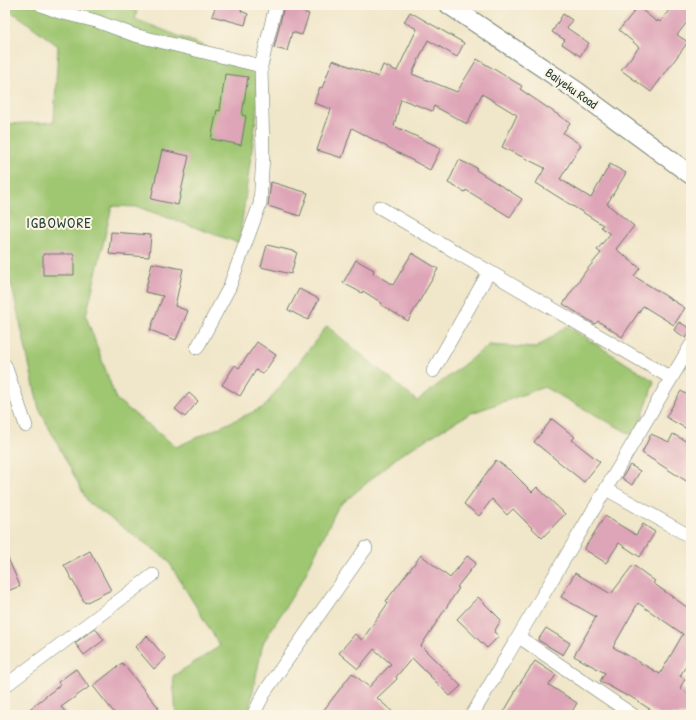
<svg xmlns="http://www.w3.org/2000/svg" width="696" height="720" viewBox="0 0 696 720" font-family="'Patrick Hand',sans-serif">
<rect width="100%" height="100%" fill="#fcf5e5"/>
<filter id="ink" filterUnits="userSpaceOnUse"><feTurbulence type="fractalNoise" baseFrequency=".025" numOctaves="2"/><feDisplacementMap in="SourceGraphic" scale="8" xChannelSelector="R" yChannelSelector="G"/><feConvolveMatrix kernelMatrix="1 2 1 2 8 2 1 2 1" color-interpolation-filters="sRGB"/></filter>
<filter id="wash" filterUnits="userSpaceOnUse"><feTurbulence type="fractalNoise" baseFrequency=".012" numOctaves="4" result="noise"/><feDisplacementMap in="SourceGraphic" scale="16" xChannelSelector="R" yChannelSelector="G"/><feGaussianBlur stdDeviation="0.9" result="paint"/><feColorMatrix in="noise" values="0 0 0 0 0 0 0 0 0 0 0 0 0 0 0 0 0 1.4 0 .05"/><feComposite in="paint" operator="in"/></filter>
<g filter="url(#wash)">
<rect width="100%" height="100%" fill="#f0e6c9"/>
<path fill="#9fc671" stroke="#5f8252" d="M5,5H138L135,19L263,69L239,243L138,207L112,206L86,316L116,399L176,447L264,407L327,326L417,401L489,345L536,348L567,326L654,381L636,437L544,387L469,414L400,455L338,507L303,579L263,643L248,715H176L173,676L220,646L167,559L88,502L39,409L13,291L5,267V124L54,122L58,46L17,15L5,11Z"/>
<g id="blocks">
<path fill="#dea4b7" fill-rule="evenodd" d="M216,5H243L241,11L248,14L245,25L212,16Z
M673,5H691V17L677,35L688,42L651,92L621,70L639,47L619,30L638,7L657,22L658,20L660,22Z
M284,6L309,14L302,35L292,32L287,51L274,48Z
M410,12L464,43L457,57L428,40L412,74L457,92L477,59L522,86L520,89L570,123L563,133L581,145L560,179L591,198L610,164L626,173L607,204L634,226L616,249L640,268L634,276L685,308L674,325L643,306L622,337L598,321L595,324L563,304L585,272L601,253L597,250L610,234L601,227L603,225L536,183L545,168L502,147L517,115L482,94L467,124L434,106L432,111L401,99L394,126L441,148L430,170L352,128L342,158L317,150L331,109L314,103L320,87L322,88L333,60L378,77L383,65L397,71L417,29L404,22Z
M563,14L572,20L567,28L589,43L580,56L562,44L565,40L552,32Z
M225,74L248,77L242,115L246,116L241,145L211,139L217,110L220,111Z
M162,150L189,156L178,205L151,199Z
M459,160L477,168L476,170L522,199L510,217L466,190L465,192L448,183Z
M271,182L308,193L300,216L268,206Z
M111,232L151,235L149,257L109,254Z
M267,245L297,252L291,274L261,267Z
M412,253L438,269L408,321L381,305L382,303L363,291L362,293L343,283L356,260L374,270L373,273L393,285Z
M43,254H74V275H43Z
M152,263L183,269L175,306L188,311L176,340L150,330L163,296L145,292Z
M299,289L319,299L308,320L288,310Z
M679,322L691,329L686,338L674,330Z
M257,342L276,355L263,374L256,370L240,396L222,385L235,365L239,368Z
M681,391L691,397V419L685,428L666,417Z
M189,393L198,401L185,417L175,409Z
M552,419L575,437L572,440L600,462L584,482L534,442Z
M651,434L669,442L673,434L691,444V484L642,453Z
M496,460L512,472L532,492L537,487L565,514L542,538L513,509L507,515L492,499L479,516L464,504Z
M630,465L640,471L632,485L622,478Z
M605,516L636,535L643,524L655,532L640,557L619,543L606,563L584,549Z
M5,551L20,586L5,592Z
M90,551L111,590L85,603L64,565Z
M421,555L450,578L467,556L476,563L457,587L459,588L421,646L461,686L450,696L412,658L396,677L397,679L377,698L396,715H320L352,673L369,687L391,664L374,649L358,669L339,653L355,634L362,640L388,603L386,601Z
M633,565L655,581L653,583L691,610V657L680,676L685,679L680,688L691,696V715H659L628,695L627,696L600,681L605,673L574,656L596,617L561,597L575,573L611,594ZM638,603L683,634L660,674L613,647Z
M478,597L501,620L494,632L499,636L487,648L457,619Z
M95,628L104,640L84,655L75,643Z
M546,628L570,643L563,655L538,640Z
M147,636L166,658L154,669L135,647Z
M535,661L556,675L549,685L577,703L570,715H502L515,693L514,692Z
M122,663L159,708L150,715H116L93,686Z
M76,669L89,687L61,707L68,715H22L60,685L58,682Z"/>
</g>
</g>
<g filter="url(#ink)">
<use href="#blocks" fill-opacity="0" stroke="#687868" stroke-width="1"/>
<g fill="none" stroke-linecap="round" stroke-linejoin="round">
<defs>
<path id="minor" d="M41,5L59,12L96,21L134,35L261,66
M379,207L671,378
M197,348L229,288L260,204L263,155L261,66L276,5
M5,365L26,426
M433,371L489,272
M606,489L691,537
M519,637L633,715
M5,686L153,575
M253,715L266,690L366,548
M472,715L691,345"/>
<path id="secondary" d="M449,5L577,91L691,175"/>
</defs>
<use href="#minor" stroke="#687868" stroke-width="14"/>
<use href="#secondary" stroke="#687868" stroke-width="20"/>
<use href="#minor" stroke="#fff" stroke-width="13"/>
<use href="#secondary" stroke="#fff" stroke-width="18"/>
</g>
</g>
<g text-anchor="middle" dominant-baseline="central" stroke-width="4" stroke-linejoin="round" paint-order="stroke">
<g font-size="13" fill="#1f3d34" stroke="#fcf5e5">
<text transform="translate(572 88) rotate(35)">Baiyeku Road</text>
</g>
<g font-size="15" letter-spacing="1" fill="#1f3d34" stroke="#fcf5e5">
<text x="59" y="222">IGBOWORE</text>
</g>
</g>
<rect width="696" height="720" fill="none" stroke="#fcf5e5" stroke-width="20"/>
</svg>
